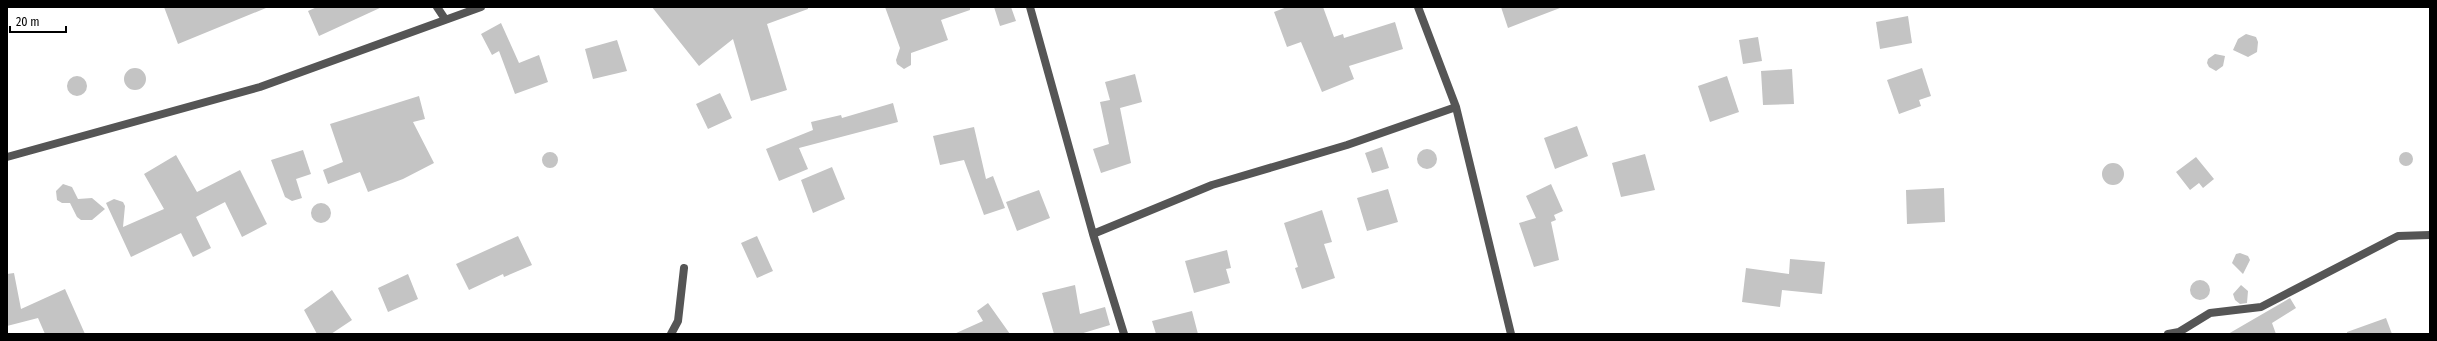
<svg xmlns="http://www.w3.org/2000/svg" width="2437" height="341" viewBox="0 0 2437 341" font-family="'Fira Sans Condensed',sans-serif">
<rect width="100%" height="100%" fill="#fff"/>
<path fill="#c4c4c4" d="M164,7H265L266,8L178,44Z
M317,7H382L319,36L308,11Z
M652,7H808V9L767,24L787,90L751,101L733,39L699,66Z
M885,7H970V10L941,20L948,40L911,53V65L904,69L897,64L896,60L900,48Z
M994,7H1011L1016,21L1000,26Z
M1287,7H1323L1334,37L1343,34L1344,38L1395,22L1403,49L1349,66L1354,79L1322,92L1301,42L1287,47L1274,12Z
M1501,7H1559L1560,8L1508,28Z
M1908,16L1912,43L1880,49L1876,22Z
M501,23L519,63L539,55L548,82L515,94L499,51L492,55L481,34Z
M2246,34L2256,37L2258,42L2257,52L2248,57L2233,50L2238,39Z
M1758,37L1762,61L1743,64L1739,40Z
M617,40L627,71L593,79L585,49Z
M2215,54L2225,56L2223,66L2216,71L2209,67L2207,63L2208,59Z
M1922,68L1931,96L1919,100L1921,106L1899,114L1887,80Z
M124 79a11 11 0 1 1 22 0a11 11 0 1 1-22 0Z
M1792,69L1794,104L1763,105L1761,71Z
M1135,74L1142,102L1120,108L1131,163L1101,173L1093,149L1109,144L1100,102L1110,100L1105,82Z
M67 86a10 10 0 1 1 20 0a10 10 0 1 1-20 0Z
M1727,76L1739,112L1710,122L1698,86Z
M720,93L732,118L708,129L696,104Z
M419,96L425,119L413,122L434,163L403,179L368,192L360,172L328,184L323,170L343,162L330,124Z
M893,103L898,122L799,148L808,169L779,181L766,149L813,130L811,122L841,115L842,118Z
M1577,126L1588,156L1555,169L1544,138Z
M974,127L986,179L993,176L1005,208L984,215L964,160L940,165L933,136Z
M1382,147L1389,168L1372,173L1365,153Z
M1417 159a10 10 0 1 1 20 0a10 10 0 1 1-20 0Z
M303,150L311,174L296,179L302,198L292,201L285,197L271,160Z
M2399 159a7 7 0 1 1 14 0a7 7 0 1 1-14 0Z
M542 160a8 8 0 1 1 16 0a8 8 0 1 1-16 0Z
M1645,154L1655,190L1621,197L1612,163Z
M176,155L197,192L240,170L267,224L242,237L225,202L196,217L211,248L193,257L181,233L131,257L106,203L114,199L123,202L125,206L123,227L164,209L144,174Z
M2196,157L2214,179L2203,188L2199,183L2190,190L2176,172Z
M2102 174a11 11 0 1 1 22 0a11 11 0 1 1-22 0Z
M832,167L845,199L813,213L801,180Z
M63,184L72,187L78,199L92,198L105,209L92,220H81L77,217L70,203H62L57,200L56,191Z
M1551,184L1563,211L1554,215L1556,220L1551,222L1559,260L1534,267L1519,223L1536,218L1526,196Z
M1944,188L1945,222L1907,224L1906,190Z
M1388,189L1398,222L1367,231L1357,198Z
M1039,190L1050,218L1017,231L1006,202Z
M311 213a10 10 0 1 1 20 0a10 10 0 1 1-20 0Z
M1322,210L1332,242L1324,244L1335,278L1302,289L1295,268L1298,267L1284,223Z
M518,236L532,265L504,277L503,274L469,290L456,264Z
M757,236L773,271L757,278L741,243Z
M1227,250L1231,268L1226,269L1230,283L1194,293L1185,261Z
M2240,253L2248,256L2250,260L2243,274L2232,263L2236,254Z
M1790,259L1825,262L1822,294L1782,290L1780,307L1742,302L1746,268L1789,274Z
M14,273L21,309L65,289L85,334H45L38,318L7,326V274Z
M408,274L418,299L388,312L378,288Z
M2190 290a10 10 0 1 1 20 0a10 10 0 1 1-20 0Z
M1075,285L1080,314L1105,307L1110,325L1080,334H1054L1042,293Z
M2241,285L2248,291L2247,303L2240,304L2235,300L2233,294Z
M332,290L352,320L331,334H317L304,310Z
M2290,298L2296,308L2272,323L2276,334H2228Z
M988,303L1010,334H954L983,321L977,311Z
M1192,311L1198,334H1156L1152,321Z
M2386,318L2392,334H2347V332Z"/>
<g fill="none" stroke-linecap="round" stroke-linejoin="round">
<path stroke="#555" stroke-width="8" d="M437,7L445,19
M1030,7L1093,234L1124,334
M1418,7L1456,107L1511,334
M7,157L260,87L481,7
M1093,234L1212,185L1347,145L1456,107
M671,334L678,321L684,268
M2168,334L2179,332L2210,313L2261,307L2398,236L2430,235"/>
</g>
<rect width="2437" height="341" fill="none" stroke="#000000" stroke-width="16"/>
<path d="M10 26v6h56v-6" fill="none" stroke="#000000" stroke-width="2"/>
<text x="16" y="26" font-size="12" fill="#000000" stroke="#ffffff" stroke-width="3" paint-order="stroke">20 m</text>
</svg>
